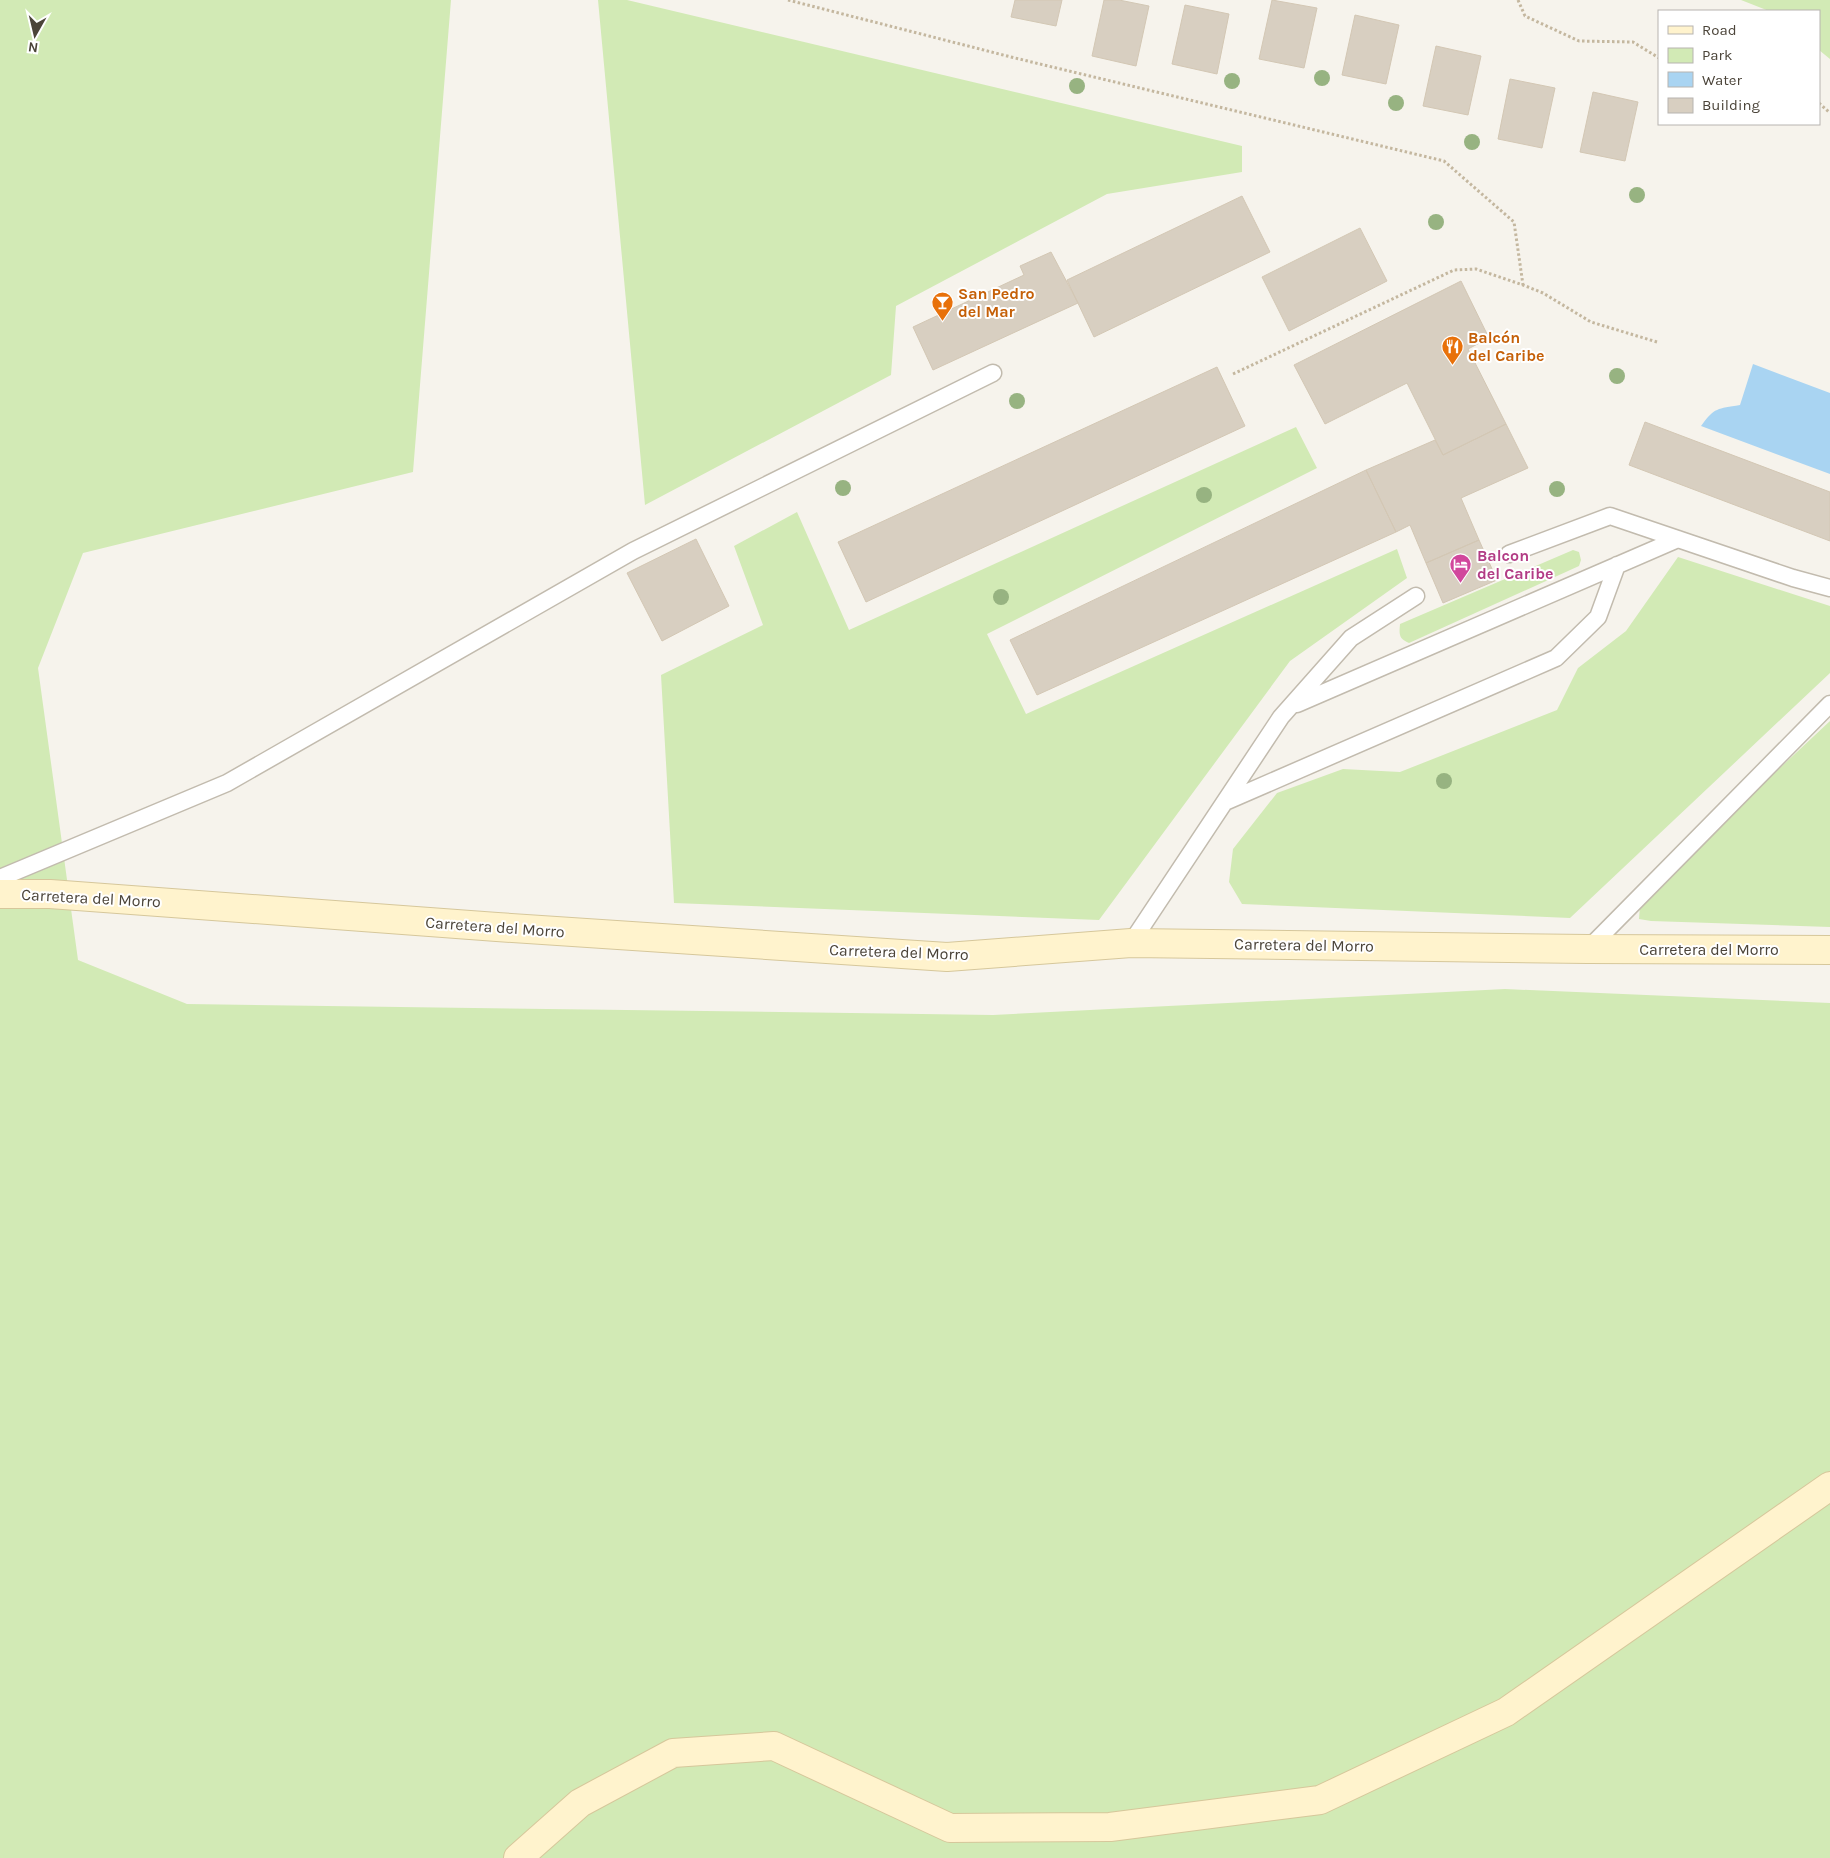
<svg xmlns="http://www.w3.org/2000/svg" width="1830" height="1858" viewBox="0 0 1830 1858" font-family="Karla,sans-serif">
<rect width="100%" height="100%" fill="#f6f3ec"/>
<path fill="#d2eab5" d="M0,0H451L413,472L83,553L38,668L78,960L187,1004L993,1015L1505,989L1830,1003V1858H0Z
M598,0H627L1242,146V172L1107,194L896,306L891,375L645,505Z
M1741,0H1830V59L1819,50V11H1769Z
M1296,427L1317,468L987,634L1026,714L1397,549L1407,578L1290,661L1099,920L674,903L661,675L763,625L734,546L797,512L849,630Z
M1573,550L1579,552L1581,560L1579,566L1409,643C1399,639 1399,635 1400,624Z
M1678,557L1830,606V673L1570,918L1242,904L1229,882L1233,849L1277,793L1343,769L1400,772L1557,710L1578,668L1626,631Z
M1830,721V927L1651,921L1639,919L1640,906L1653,887Z"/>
<path fill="#a9d4f2" d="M1753,364L1830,393V474L1701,426C1715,407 1717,409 1740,405Z"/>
<path fill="#d8cfc1" stroke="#d3c7b4" d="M1015,0H1062L1056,26L1011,17Z
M1104,0H1119L1149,6L1136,66L1092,56Z
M1272,0L1317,8L1304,68L1259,59Z
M1185,5L1229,14L1217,74L1172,64Z
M1355,15L1399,25L1386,84L1342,75Z
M1436,46L1481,56L1468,115L1423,106Z
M1510,79L1555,88L1542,148L1498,139Z
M1593,92L1638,102L1625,161L1580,152Z
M1242,196L1270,252L1094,337L1067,280Z
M1360,228L1387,281L1289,331L1262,277Z
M1051,252L1078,303L933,370L913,327L1024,275L1020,266Z
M1461,281L1489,338L1468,349L1506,424L1443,455L1407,383L1325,424L1294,365Z
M1217,367L1245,426L866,602L838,542Z
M1645,422L1830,492V541L1629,465Z
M1506,424L1528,468L1461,498L1479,540L1426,563L1410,525L1396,532L1366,470L1435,440L1443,455Z
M1366,470L1396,532L1037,695L1010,640Z
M696,539L729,606L662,641L627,573Z
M1479,540L1497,580L1443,603L1426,563Z"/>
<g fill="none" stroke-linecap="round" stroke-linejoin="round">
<defs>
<path id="lane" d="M1509,554L1610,516L1793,578L1830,588
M1297,704L1678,539
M1225,802L1556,658L1598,617L1617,565
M0,878L227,783L633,551L993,373
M1131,943L1281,717L1351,638L1416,596
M1588,949L1830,704"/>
<path id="secondary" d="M0,894H50L497,927L947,957L1131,943L1588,949L1830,950
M518,1858L580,1803L673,1753L774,1746L950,1828L1110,1827L1320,1800L1506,1712L1830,1486"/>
</defs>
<use href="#lane" stroke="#c2bbae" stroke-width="19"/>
<use href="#secondary" stroke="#d6c79b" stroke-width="30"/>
<path stroke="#c4b79f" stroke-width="3" stroke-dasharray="2.5 2.5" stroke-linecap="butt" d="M788,0L1015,58L1444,161L1514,222L1523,285
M1518,0L1525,16L1579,41L1633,42L1659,58
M1819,103L1830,113
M1233,374L1454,270L1476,269L1523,285L1543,293L1591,322L1657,342"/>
<use href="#lane" stroke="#fff" stroke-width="16"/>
<use href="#secondary" stroke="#fff3cd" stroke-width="28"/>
</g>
<g fill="#97b381">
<circle cx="1322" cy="78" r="8"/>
<circle cx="1232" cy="81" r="8"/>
<circle cx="1077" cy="86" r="8"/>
<circle cx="1396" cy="103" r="8"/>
<circle cx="1472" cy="142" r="8"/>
<circle cx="1637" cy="195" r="8"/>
<circle cx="1436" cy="222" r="8"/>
<circle cx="1617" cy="376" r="8"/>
<circle cx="1017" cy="401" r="8"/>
<circle cx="843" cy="488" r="8"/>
<circle cx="1557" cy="489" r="8"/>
<circle cx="1204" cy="495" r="8"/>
<circle cx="1001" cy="597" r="8"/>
<circle cx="1444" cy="781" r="8"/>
</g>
<defs>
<symbol id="bar-pin" viewBox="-11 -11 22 30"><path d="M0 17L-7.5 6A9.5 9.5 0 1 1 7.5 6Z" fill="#e8710a" stroke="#fff"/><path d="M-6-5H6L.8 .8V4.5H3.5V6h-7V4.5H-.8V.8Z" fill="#fff"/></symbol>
<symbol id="restaurant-pin" viewBox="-11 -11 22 30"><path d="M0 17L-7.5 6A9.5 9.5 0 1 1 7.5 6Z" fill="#e8710a" stroke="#fff"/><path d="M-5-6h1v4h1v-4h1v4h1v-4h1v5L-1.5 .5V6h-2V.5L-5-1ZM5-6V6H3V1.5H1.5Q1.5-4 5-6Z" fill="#fff"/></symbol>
<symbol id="hotel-pin" viewBox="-11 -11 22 30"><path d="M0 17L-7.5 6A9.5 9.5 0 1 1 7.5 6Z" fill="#d1479c" stroke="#fff"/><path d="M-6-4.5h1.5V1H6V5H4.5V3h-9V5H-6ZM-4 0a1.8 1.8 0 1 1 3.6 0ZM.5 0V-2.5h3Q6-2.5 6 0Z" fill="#fff"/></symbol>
</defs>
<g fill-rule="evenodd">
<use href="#bar-pin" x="930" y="290" width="25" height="34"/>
<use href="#restaurant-pin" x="1440" y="334" width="25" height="34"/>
<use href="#hotel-pin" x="1448" y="552" width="25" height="34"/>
</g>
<g text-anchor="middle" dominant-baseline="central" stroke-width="4" stroke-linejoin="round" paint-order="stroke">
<g font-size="16" font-weight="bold" fill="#c56008" stroke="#fff" text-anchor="start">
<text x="958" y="293">San Pedro<tspan x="958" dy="18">del Mar</tspan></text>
<text x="1468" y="337">Balcón<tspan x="1468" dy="18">del Caribe</tspan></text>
</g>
<g font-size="16" font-weight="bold" fill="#b23c85" stroke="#fff" text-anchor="start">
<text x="1477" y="555">Balcon<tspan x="1477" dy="18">del Caribe</tspan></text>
</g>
<g font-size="16" fill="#4b4439" stroke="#fff">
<text transform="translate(91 898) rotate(3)">Carretera del Morro</text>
<text transform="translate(495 927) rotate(4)">Carretera del Morro</text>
<text transform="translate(1304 945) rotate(1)">Carretera del Morro</text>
<text x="1709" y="949">Carretera del Morro</text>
<text transform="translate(899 952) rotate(2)">Carretera del Morro</text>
</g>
</g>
<rect x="1658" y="10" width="162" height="115" fill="#ffffff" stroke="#b7b4b0"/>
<rect x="1668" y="26" width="25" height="8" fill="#fff3cd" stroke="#b7b4b0"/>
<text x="1702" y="35" font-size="15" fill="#4b4439">Road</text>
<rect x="1668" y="48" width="25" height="15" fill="#d2eab5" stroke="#b7b4b0"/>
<text x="1702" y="60" font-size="15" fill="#4b4439">Park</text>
<rect x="1668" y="72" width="25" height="15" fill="#a9d4f2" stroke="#b7b4b0"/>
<text x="1702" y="85" font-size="15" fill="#4b4439">Water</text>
<rect x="1668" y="98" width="25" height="15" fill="#d8cfc1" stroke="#b7b4b0"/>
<text x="1702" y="110" font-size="15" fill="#4b4439">Building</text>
<g transform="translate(35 35) rotate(188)" stroke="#ffffff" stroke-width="4" paint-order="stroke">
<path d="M0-4L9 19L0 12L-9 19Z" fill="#4b4439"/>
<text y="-8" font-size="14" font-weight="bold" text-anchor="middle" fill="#4b4439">N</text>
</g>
</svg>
